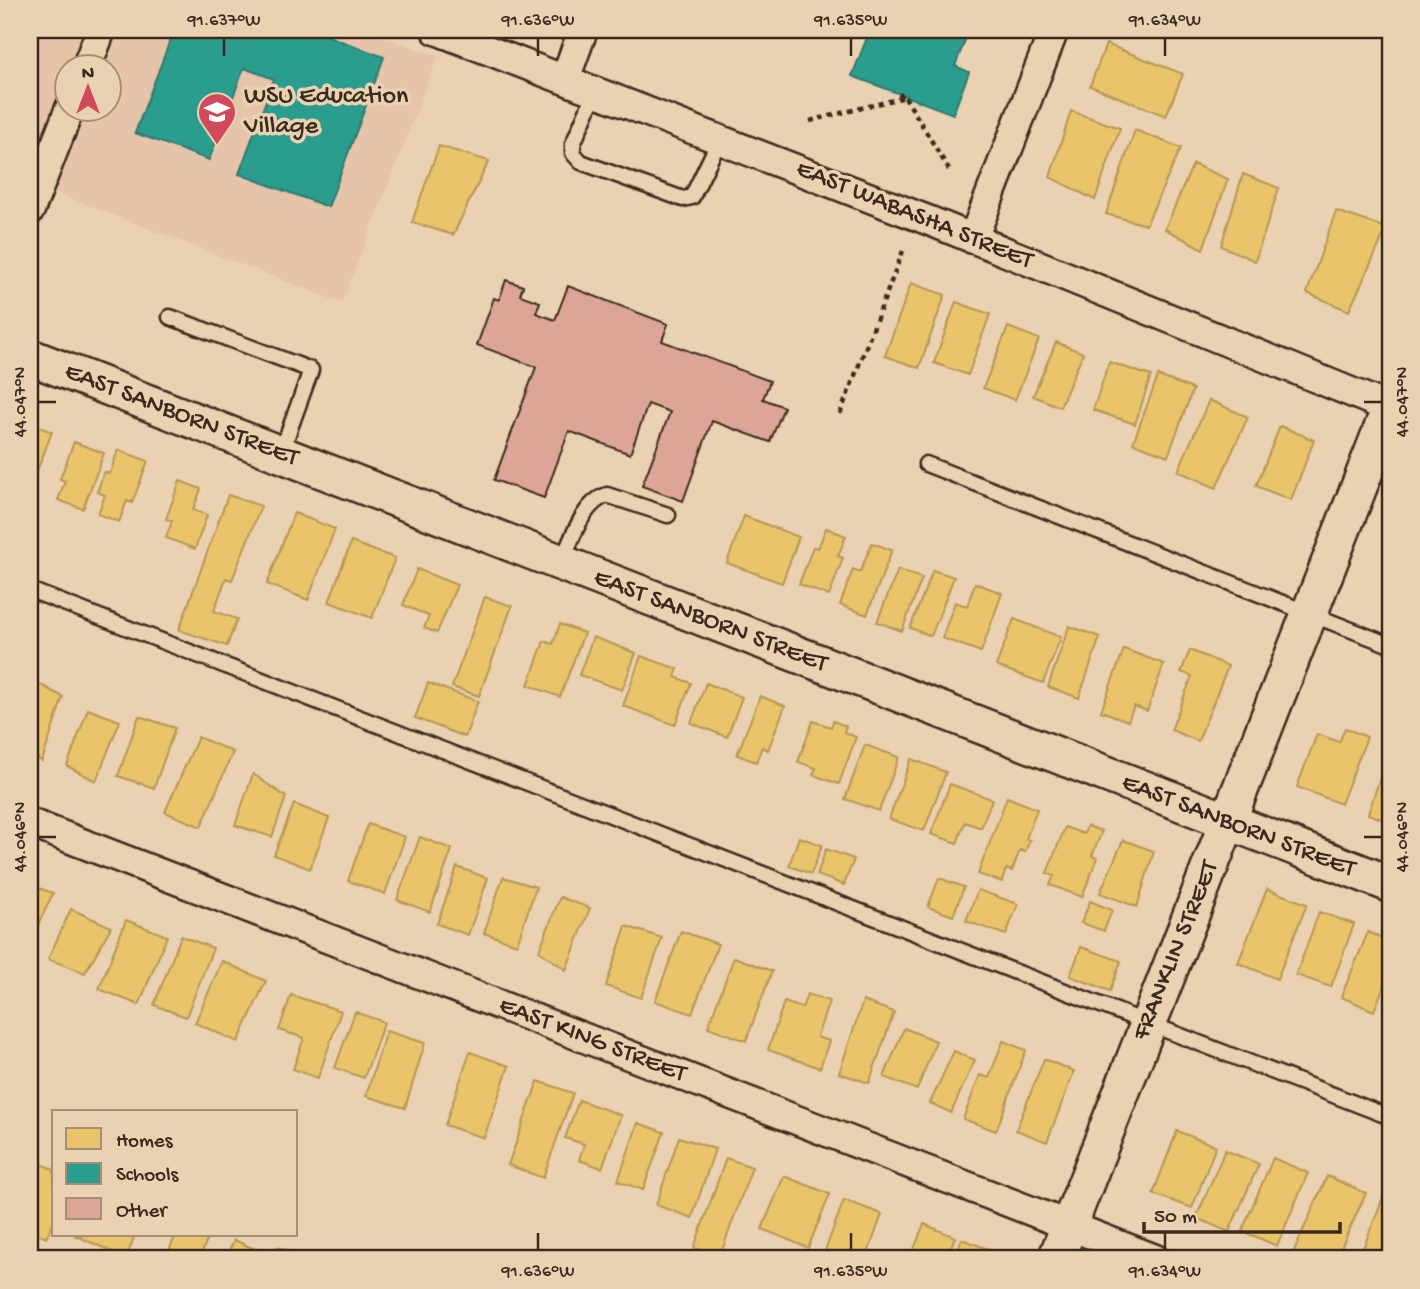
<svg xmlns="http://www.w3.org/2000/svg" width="1420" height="1289" viewBox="0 0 1420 1289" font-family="'Gochi Hand',sans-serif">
<rect width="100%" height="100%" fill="#ead1b2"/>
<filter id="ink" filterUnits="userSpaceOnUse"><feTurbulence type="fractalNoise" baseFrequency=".0143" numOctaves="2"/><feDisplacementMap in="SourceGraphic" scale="14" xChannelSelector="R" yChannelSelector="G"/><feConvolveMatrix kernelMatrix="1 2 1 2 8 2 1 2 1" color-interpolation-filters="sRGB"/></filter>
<g filter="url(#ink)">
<path fill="#e6c4aa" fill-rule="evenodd" d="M30,30H363L438,56L342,303L30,183ZM66,66H108V108H66Z"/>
<path fill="#e9c46a" stroke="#b59653" stroke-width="2" d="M1106,44L1183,74L1166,116L1090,86Z
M1071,111L1120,128L1095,200L1050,177Z
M1135,130L1181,148L1146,225L1106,214Z
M439,146L489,161L453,235L412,222Z
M1193,164L1228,179L1203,249L1165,229Z
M1243,174L1279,188L1255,261L1221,246Z
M1336,211L1387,228L1349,311L1307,293Z
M911,283L945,295L919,368L885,356Z
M956,302L990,314L968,375L934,363Z
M1008,327L1039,339L1015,400L983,388Z
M1056,342L1083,353L1060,407L1033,396Z
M1109,362L1151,376L1135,424L1093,410Z
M1158,376L1193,389L1168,456L1133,443Z
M1209,400L1248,417L1216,488L1178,471Z
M30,423L52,432L30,489Z
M1280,426L1314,440L1291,500L1256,486Z
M74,442L104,453L83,509L58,500L65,481L60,479Z
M118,450L148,461L132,503L127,501L119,522L98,514L105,495L97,492L104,472L110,473Z
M180,481L201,489L193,510L207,515L195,549L166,538L172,521L166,519Z
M228,495L261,506L232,580L226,578L214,611L237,619L227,646L179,630Z
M294,513L335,529L308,600L267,584Z
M744,516L799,537L782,583L727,563Z
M826,528L846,536L838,556L843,558L829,596L799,584L813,547L818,548Z
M351,542L395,558L372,618L329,602Z
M872,543L892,550L867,615L840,605L853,569L860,572Z
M417,569L457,585L437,633L424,628L429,616L403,605Z
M898,570L922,578L902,631L877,622Z
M933,570L954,577L931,636L910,628Z
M975,583L1002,593L981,652L942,638L955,602L967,606Z
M485,597L512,606L479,696L452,687Z
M1014,619L1061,637L1043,683L996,666Z
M560,624L584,633L560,697L528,685L544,641L553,644Z
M1069,626L1100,637L1079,698L1048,687Z
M593,637L636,653L622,690L579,675Z
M1124,649L1164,664L1147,711L1134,706L1128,721L1101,711Z
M1190,650L1228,666L1198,741L1171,730L1192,676L1181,672Z
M641,656L678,669L675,677L691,683L675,725L623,706Z
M32,680L63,697L42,761L30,755Z
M428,683L478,701L465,737L415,718Z
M706,683L742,697L727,737L691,723Z
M760,696L785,706L768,750L762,747L756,762L737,755Z
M88,709L120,721L96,781L67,766Z
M139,716L175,728L154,788L118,776Z
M813,721L831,727L833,721L846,726L844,732L856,737L839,784L813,775L816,768L798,762Z
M1345,728L1367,737L1341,804L1297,787L1317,734L1339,742Z
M198,737L233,752L201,827L165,812Z
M865,745L899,757L879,811L845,799Z
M1390,748V822L1368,814Z
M911,759L946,772L924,831L889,819Z
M253,774L286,797L272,837L235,825Z
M950,784L992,799L981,828L965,822L957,843L931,834Z
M1007,797L1037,809L1026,839L1030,840L1025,852L1020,850L1012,871L1006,869L1002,882L978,874Z
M294,804L329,818L310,869L274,855Z
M368,824L405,837L385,894L348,881Z
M1087,826L1102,831L1092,856L1097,858L1082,897L1050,885L1054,876L1047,873L1065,827L1084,834Z
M420,837L452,849L430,912L397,900Z
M799,837L822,845L811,874L789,866Z
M1123,840L1154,851L1137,907L1100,893Z
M826,849L854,859L844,885L817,875Z
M457,867L488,878L468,935L437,924Z
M503,877L536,887L517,944L484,933Z
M939,878L964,887L953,916L928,907Z
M30,885L53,893L30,942Z
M1267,889L1307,904L1277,979L1238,963Z
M978,890L1018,904L1006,935L966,921Z
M560,897L590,908L566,970L539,951Z
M1090,901L1112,910L1104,931L1081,923Z
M71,909L111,927L85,973L48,959Z
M1319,912L1354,924L1331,987L1296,975Z
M126,920L167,936L139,1005L99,989Z
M626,926L662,938L641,998L606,986Z
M681,931L718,944L692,1014L655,1001Z
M1368,932L1390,941V971L1374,1011L1341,997Z
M181,936L213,948L186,1017L154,1005Z
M1081,947L1121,961L1110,991L1070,976Z
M734,957L772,971L746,1041L708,1027Z
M222,961L266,981L238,1042L195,1023Z
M807,994L829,1001L817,1037L829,1041L820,1068L768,1050L784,1002L802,1008Z
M291,995L341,1011L318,1078L293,1069L304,1038L279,1030Z
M863,1001L894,1012L869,1083L839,1073Z
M355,1012L384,1022L364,1078L335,1068Z
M904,1028L936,1041L917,1090L884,1077Z
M386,1031L425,1043L405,1108L366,1096Z
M1003,1041L1026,1050L996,1131L963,1119L980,1075L989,1078Z
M954,1051L975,1060L951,1113L930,1103Z
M470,1052L509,1066L484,1138L445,1125Z
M1044,1059L1074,1071L1047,1142L1016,1130Z
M538,1081L573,1093L543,1178L508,1165Z
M579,1100L621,1115L602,1168L579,1160L584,1144L565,1138Z
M638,1123L664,1132L643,1190L618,1181Z
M1177,1131L1216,1146L1192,1208L1153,1194Z
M679,1137L715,1149L692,1218L656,1205Z
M1225,1150L1259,1164L1229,1232L1196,1218Z
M726,1158L752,1167L720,1256L694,1248Z
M1273,1158L1308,1173L1277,1246L1242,1231Z
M42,1164L54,1170V1221L46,1238L30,1230V1188Z
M784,1176L830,1194L808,1248L762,1229Z
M1327,1176L1366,1193L1336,1259H1312L1294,1251Z
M1384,1195L1390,1198V1259H1359Z
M844,1200L882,1214L866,1259H822Z
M924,1224L955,1237L946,1259H910Z
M74,1235H135L126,1258Z
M176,1235H209L199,1259H165Z
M962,1239L993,1251L989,1259H954Z
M234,1240L269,1255L267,1259H225Z
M277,1247L314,1259H273Z"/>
<path fill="#2a9d8f" stroke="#2f7a6d" stroke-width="2" d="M174,30H312L384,57L328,207L239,174L274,79L244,68L209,160L135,133Z
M870,30H969L955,66L969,72L953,114L852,76Z"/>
<path fill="#dda598" stroke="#3b2a1e" stroke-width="2" d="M506,280L523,286L520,295L540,302L536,313L555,320L568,286L668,324L662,341L770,381L763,399L784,407L770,442L712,421L683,501L642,486L670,412L648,404L630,454L569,431L544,498L494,480L536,367L477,345L494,298L499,300Z"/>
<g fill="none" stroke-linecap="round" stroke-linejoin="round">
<defs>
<path id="service" d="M596,90L573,144V153L581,162L683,199L692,197L720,139
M170,317L311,370L281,453
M926,464L1390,645
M561,563C572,540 582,503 607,495L668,515
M30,590L1390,1117"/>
<path id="minor" d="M436,30L930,221L1390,408
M87,66L101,30
M565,79L583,30
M30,210L70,108
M973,239L1054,30
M30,823L1155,1259"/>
<path id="tertiary" d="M30,357L1390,884
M1056,1259L1390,408"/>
</defs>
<use href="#service" stroke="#3b2a1e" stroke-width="19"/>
<use href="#minor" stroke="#3b2a1e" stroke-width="33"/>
<use href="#tertiary" stroke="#3b2a1e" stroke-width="40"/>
<path stroke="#3b2a1e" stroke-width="4.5" stroke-dasharray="5 5" stroke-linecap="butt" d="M905,97L951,173
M810,121L905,97L895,92
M840,414L903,251"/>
<use href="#service" stroke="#ead1b2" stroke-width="14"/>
<use href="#minor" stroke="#ead1b2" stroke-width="28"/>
<use href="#tertiary" stroke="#ead1b2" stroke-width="35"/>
</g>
</g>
<path fill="none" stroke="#3b2a1e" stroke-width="2.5" d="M224,38V56M538,38V56M851,38V56M1165,38V56M38,402H56M1364,402H1382M38,837H56M1364,837H1382M538,1233V1250M851,1233V1250M1165,1233V1250"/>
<defs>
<symbol id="university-pin" viewBox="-11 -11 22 30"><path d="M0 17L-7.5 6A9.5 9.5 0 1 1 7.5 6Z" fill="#d1495b" stroke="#ead1b2"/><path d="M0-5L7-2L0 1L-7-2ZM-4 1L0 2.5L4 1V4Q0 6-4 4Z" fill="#fff"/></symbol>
</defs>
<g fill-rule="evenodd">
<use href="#university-pin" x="195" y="90" width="44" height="60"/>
</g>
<g text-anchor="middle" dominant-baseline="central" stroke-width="7" stroke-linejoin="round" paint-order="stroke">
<g font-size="26" fill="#3b2a1e" stroke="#ead1b2" text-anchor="start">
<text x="244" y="97">WSU Education<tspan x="244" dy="30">Village</tspan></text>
</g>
<g font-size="26" fill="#3b2a1e" stroke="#ead1b2">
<text transform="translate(914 216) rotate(22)">EAST WABASHA STREET</text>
<text transform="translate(181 416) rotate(21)">EAST SANBORN STREET</text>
<text transform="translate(710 622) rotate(21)">EAST SANBORN STREET</text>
<text transform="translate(1238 827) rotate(21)">EAST SANBORN STREET</text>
<text transform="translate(1177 951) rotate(-68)">FRANKLIN STREET</text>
<text transform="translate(592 1041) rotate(21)">EAST KING STREET</text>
</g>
</g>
<rect width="1420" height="1289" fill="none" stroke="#ead1b2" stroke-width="77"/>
<rect x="52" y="1110" width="245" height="126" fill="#ead1b2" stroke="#a48e77" stroke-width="2"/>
<rect x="66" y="1128" width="35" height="21" fill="#e9c46a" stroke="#a48e77" stroke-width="2"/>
<text x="116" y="1146" font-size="21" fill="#3b2a1e">Homes</text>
<rect x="66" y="1163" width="35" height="21" fill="#2a9d8f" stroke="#a48e77" stroke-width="2"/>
<text x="116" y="1180" font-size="21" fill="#3b2a1e">Schools</text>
<rect x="66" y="1198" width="35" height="21" fill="#dda598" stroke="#a48e77" stroke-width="2"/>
<text x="116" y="1216" font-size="21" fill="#3b2a1e">Other</text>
<g transform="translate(88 88)"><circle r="33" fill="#ead1b2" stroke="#a48e77" stroke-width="2"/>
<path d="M0-5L12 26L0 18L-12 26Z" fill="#d1495b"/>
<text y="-10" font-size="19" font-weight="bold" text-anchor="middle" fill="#3b2a1e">N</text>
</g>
<path d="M1144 1222v10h196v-10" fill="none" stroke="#3b2a1e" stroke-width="3.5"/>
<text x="1154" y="1222" font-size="21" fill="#3b2a1e" stroke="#ead1b2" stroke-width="5" paint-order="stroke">50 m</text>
<rect x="38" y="38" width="1344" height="1212" fill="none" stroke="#3b2a1e" stroke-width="2.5"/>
<g font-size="18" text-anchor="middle" fill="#3b2a1e">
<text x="224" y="25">91.637°W</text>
<text x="538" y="25">91.636°W</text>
<text x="851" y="25">91.635°W</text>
<text x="1165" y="25">91.634°W</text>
<text transform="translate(19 402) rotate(-90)" y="6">44.047°N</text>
<text transform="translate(1401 402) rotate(-90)" y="6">44.047°N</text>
<text transform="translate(19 837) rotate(-90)" y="6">44.046°N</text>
<text transform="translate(1401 837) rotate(-90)" y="6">44.046°N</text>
<text x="538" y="1276">91.636°W</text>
<text x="851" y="1276">91.635°W</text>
<text x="1165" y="1276">91.634°W</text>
</g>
</svg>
